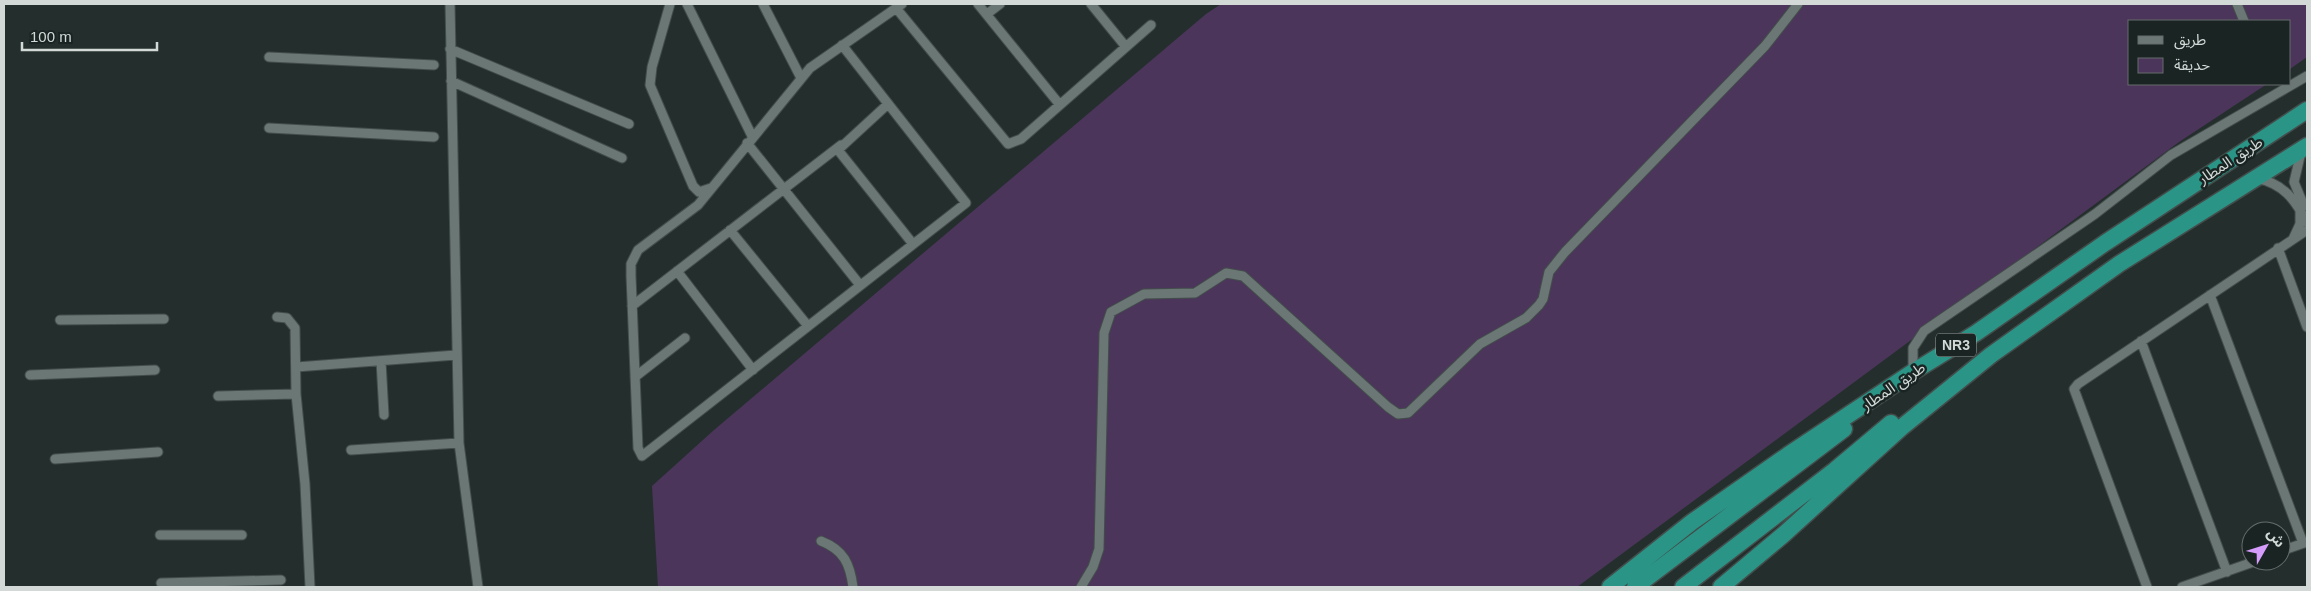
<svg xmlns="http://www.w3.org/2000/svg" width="2311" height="591" viewBox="0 0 2311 591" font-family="Arial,'Noto Sans Arabic',sans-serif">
<rect width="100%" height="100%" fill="#242f2d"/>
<path fill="#4c355b" d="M1221,4H2307V57L2290,69V21H2130V84H2267L2179,142L1577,587H658L652,486L714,430L1206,14Z"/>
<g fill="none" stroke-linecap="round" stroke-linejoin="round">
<defs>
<path id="street" d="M450,4L459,443L478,587
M670,4L652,67L650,85L693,186L699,192L711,188
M687,4L752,136
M763,4L801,78
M978,4L1060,105
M1091,4L1126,47
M2237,4L2244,21
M896,8L1008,144L1021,139L1151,25
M987,14L1000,4
M842,45L966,203L642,456L638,448L631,276V264L638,250L698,205L810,68L902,4
M450,49L629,124
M269,57L434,65
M451,81L622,158
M888,104L838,150L913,244
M269,128L434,137
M747,143L860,285
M2301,152L2294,182L2304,206
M2255,178C2283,183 2295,199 2307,223
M730,230L808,326
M2293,239L2300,224V212
M2278,248L2307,327
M677,271L753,370
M2210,295L2303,543
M632,306L841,145
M277,317L287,318L295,328L296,394L305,484L310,587
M60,320L164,319
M2141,341L2227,572
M381,361L384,415
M296,367L456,355
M1913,372V348L1924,331L2095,214L2171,155L2307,76
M30,375L155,370
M635,377L685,338
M218,396L296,394
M351,450L459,443
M55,459L158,452
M160,535H242
M821,541C844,550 850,564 853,587
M2281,551L2307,542
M161,583L281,580
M1081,587L1093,567L1099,549L1104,333L1111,312L1144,294L1195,293L1226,273L1243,276L1388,407L1398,414L1408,413L1480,344L1526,318L1539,305L1543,299L1549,272L1565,252L1765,46L1798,4
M2147,587L2074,389L2078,384L2307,230
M2182,587L2256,561"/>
<path id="highway" d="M1610,587L1692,522L1788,455L1913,372L1976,333L2105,243L2307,110
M1635,587L1844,429
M1683,587L1835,470L1891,423
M1721,587L1783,535L1902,427L1991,355L2119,264L2307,146"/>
</defs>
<use href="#street" stroke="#434d4b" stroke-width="11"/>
<use href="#highway" stroke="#434d4b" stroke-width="19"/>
<use href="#street" stroke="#6a7775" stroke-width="9"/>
<use href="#highway" stroke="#2a9587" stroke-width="16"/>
</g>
<g text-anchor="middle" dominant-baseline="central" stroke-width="5" stroke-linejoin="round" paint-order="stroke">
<rect fill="#1a2523" stroke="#9ba3a1" stroke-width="1" x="1936" y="333.5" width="40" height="23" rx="4"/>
<g font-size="14" font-weight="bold" fill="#d2d9d7">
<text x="1956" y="345">NR3</text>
</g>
<g font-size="15" fill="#d2d9d7" stroke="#1a2523">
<text transform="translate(2230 160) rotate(-33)">طريق المطار</text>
<text transform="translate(1893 386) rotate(-34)">طريق المطار</text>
</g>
</g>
<rect width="2311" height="591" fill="none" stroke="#d2d9d7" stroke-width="10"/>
<rect x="2128" y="20" width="162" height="65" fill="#1a2523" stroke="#646d6b"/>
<rect x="2138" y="36" width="25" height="8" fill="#6a7775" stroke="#646d6b"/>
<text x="2174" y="45" font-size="15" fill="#d2d9d7">طريق</text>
<rect x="2138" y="58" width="25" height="15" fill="#4c355b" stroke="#646d6b"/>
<text x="2174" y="70" font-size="15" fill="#d2d9d7">حديقة</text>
<g transform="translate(2266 546) rotate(51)"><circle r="24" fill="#1a2523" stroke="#646d6b"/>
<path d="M0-4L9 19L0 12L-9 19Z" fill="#d59cfb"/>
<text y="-8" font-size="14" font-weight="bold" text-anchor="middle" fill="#d2d9d7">ش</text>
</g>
<path d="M22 42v8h135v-8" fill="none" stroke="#d2d9d7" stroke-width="2.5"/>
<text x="30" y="42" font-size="15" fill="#d2d9d7" stroke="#1a2523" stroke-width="4" paint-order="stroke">100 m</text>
</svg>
